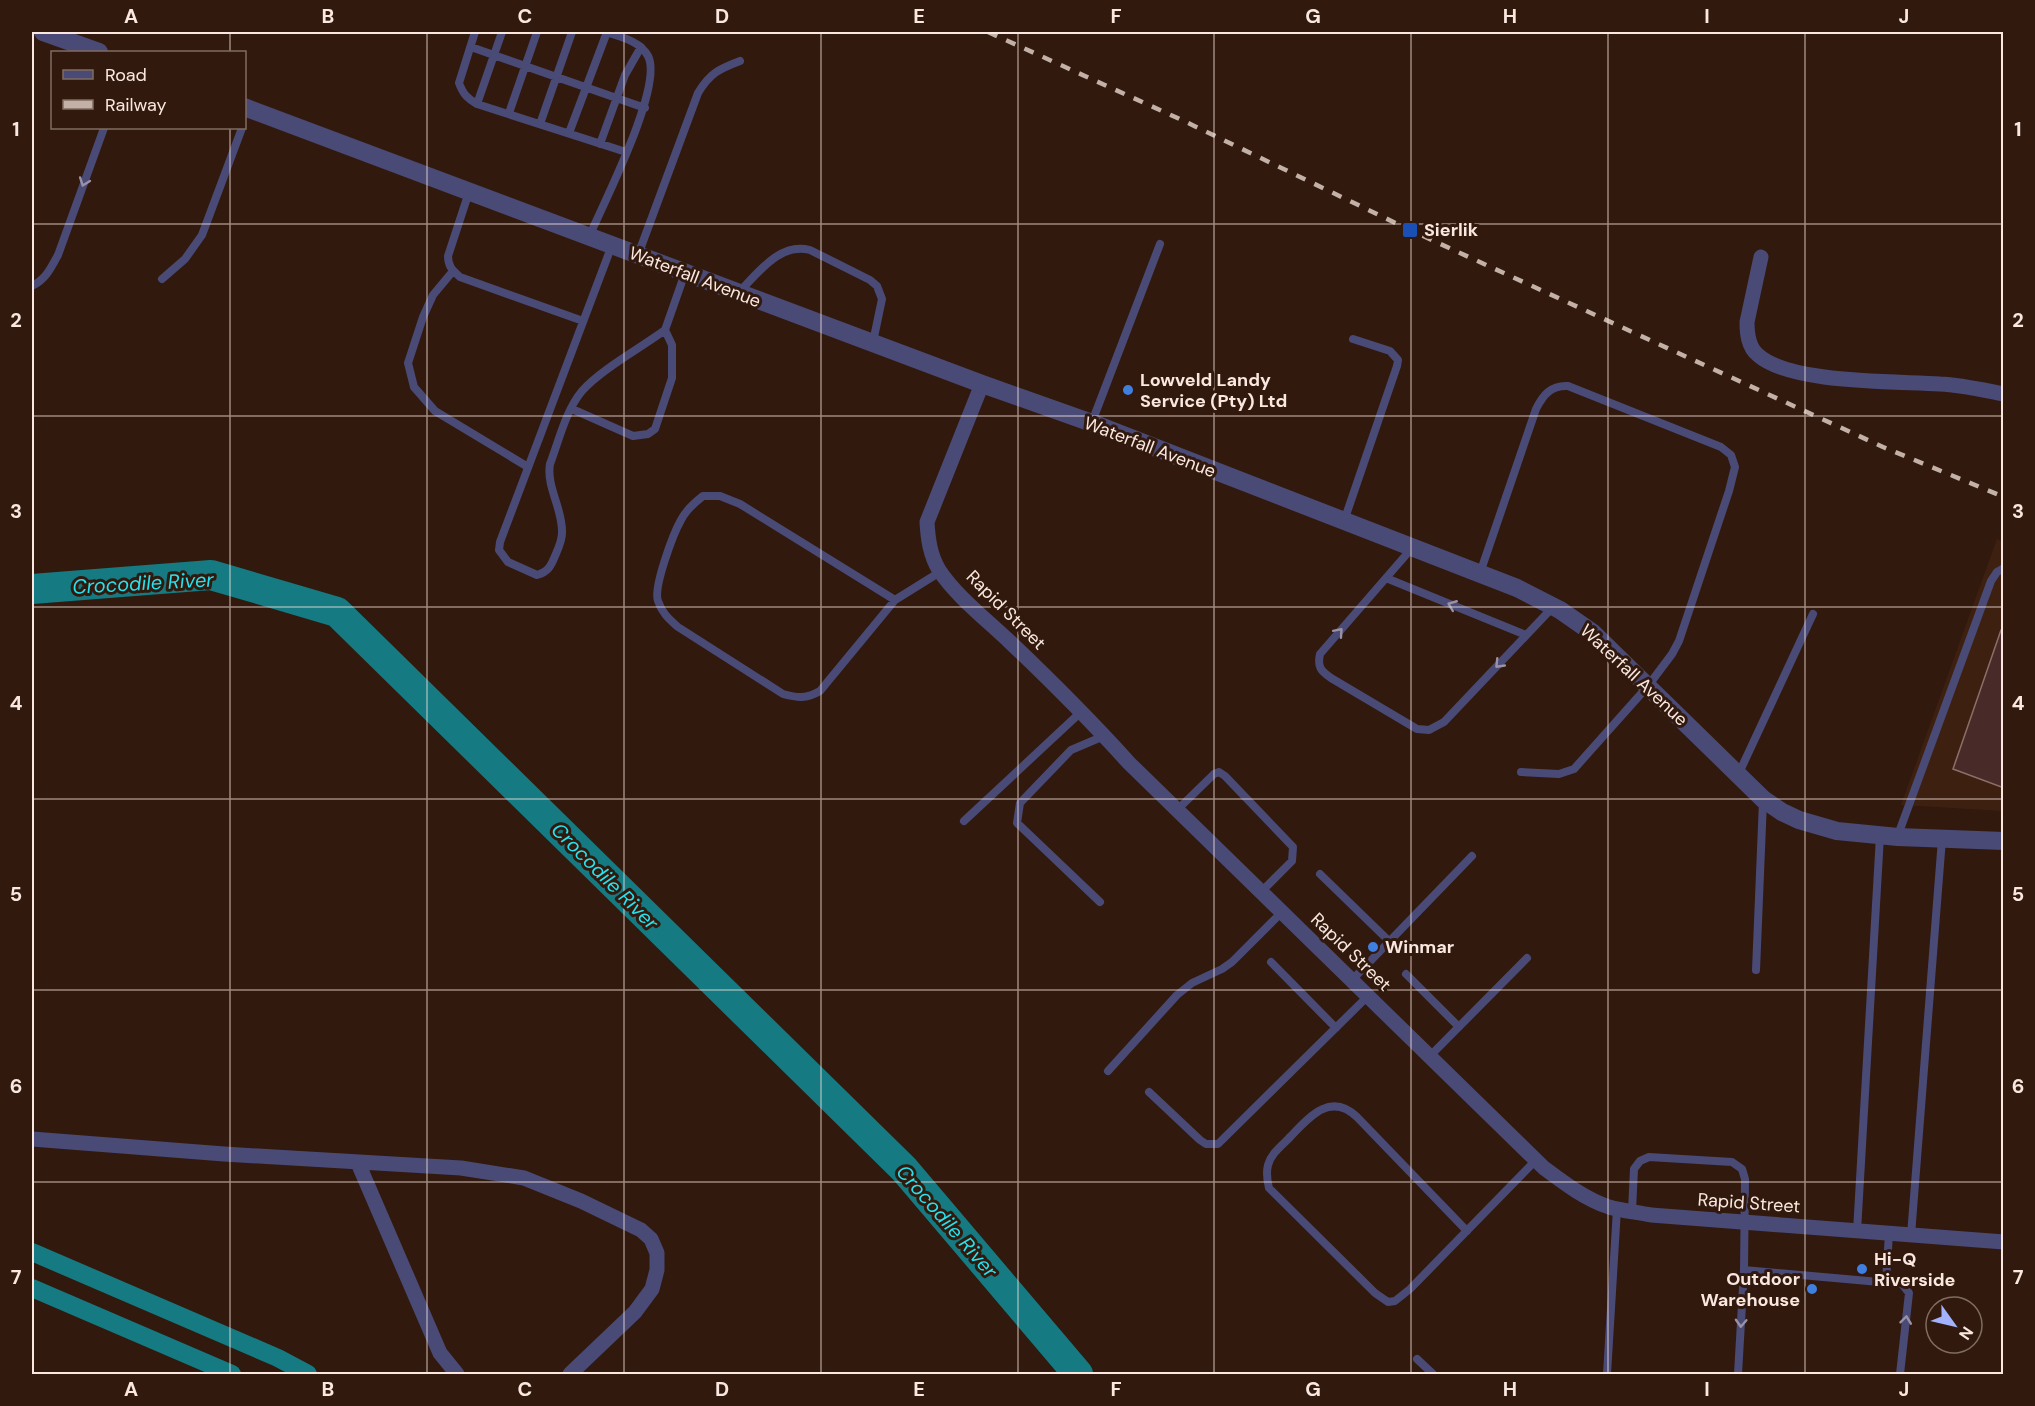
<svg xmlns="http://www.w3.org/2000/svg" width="2035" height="1406" viewBox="0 0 2035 1406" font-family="'DM Sans',sans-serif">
<rect width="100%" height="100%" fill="#31190d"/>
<path fill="#3d2010" d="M1997,539L2004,542L2003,811L1901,805Z"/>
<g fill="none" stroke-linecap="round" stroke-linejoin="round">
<path stroke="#157a81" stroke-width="18" d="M32,1252L278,1358L308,1374
M32,1288L232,1374"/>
<path stroke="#157a81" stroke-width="30" d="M32,589L211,575L337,612L904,1169L1078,1374"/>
</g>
<path fill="#482b28" stroke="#8f6e69" stroke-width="1.5" d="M2001,630H2004V788L1953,769Z"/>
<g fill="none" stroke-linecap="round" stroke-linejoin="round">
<path stroke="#4a4a77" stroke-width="8" d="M475,32L459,83C463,94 467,98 477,104L626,152
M471,47L645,108
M477,104L502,32
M509,113L537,32
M540,124L572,32
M569,133L607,32
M600,144L625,75L641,47
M469,192L448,256C448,266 452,270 460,277L583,321
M589,237C603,204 664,86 648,56C640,41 621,37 606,32
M612,245L500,542L499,550L508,562L537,575C548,572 551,566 555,556C558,549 562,541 562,533C563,509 546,487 550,464C559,440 566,410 582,391C600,370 642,347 665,330
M638,255L698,93C710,73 719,69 740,61
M453,271L433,295L423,317L408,363L414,387L435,411L528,467
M162,279L185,259L202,235L242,128
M32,286C46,279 51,268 58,255L104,128
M739,292C759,272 780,242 810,250L870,280L877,286L882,299L873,342
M572,409L633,436L648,434L655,429L672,378V345L665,330L685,273
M1092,422L1160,244
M1344,521L1397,366L1398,360L1390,351L1353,339
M1412,548L1320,654C1317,667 1321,671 1331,678L1417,729L1429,730L1444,722L1553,607
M1480,573L1536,409C1543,395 1551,385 1568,386L1721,447L1731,455L1735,467L1729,491L1679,641L1672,654L1648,686L1574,769L1559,774L1521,772
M1386,578L1526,635
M895,600L740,504L720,496H703C694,503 686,510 681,520C673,534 653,588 658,601C662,613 669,619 678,627L783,694C798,698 806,699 820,691L895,600L940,572
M1739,773L1813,614
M1177,810L1214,774L1219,772L1225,776L1293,847L1292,861L1261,892
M964,821L1082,711
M1898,835L1991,581L1997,572L2004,568
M1320,874L1389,941
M1100,902L1017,823L1020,803L1071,750L1104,736
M1271,962L1336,1028
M1756,970L1763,801
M1406,974L1459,1027
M1352,980L1472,856
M1430,1056L1527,958
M1108,1071L1177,995L1192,983L1222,969L1232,962L1282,912
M1149,1092L1200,1140L1206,1144H1218L1368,996
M1632,1211L1634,1169L1640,1161L1649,1157L1732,1162L1742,1169L1745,1179L1744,1270L1738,1374
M1467,1231L1357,1117C1331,1092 1310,1116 1291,1136C1283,1145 1271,1153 1268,1165C1266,1173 1267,1180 1269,1188L1375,1293L1388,1302L1395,1301L1410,1289L1536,1160
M1857,1231L1880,836
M1911,1235L1942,839
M1744,1270L1902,1284L1909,1293L1900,1374
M1886,1282L1889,1233
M1417,1359L1433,1374
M1607,1374L1617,1209"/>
<path stroke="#4a4a77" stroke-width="15" d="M1761,257L1747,322C1747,333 1748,347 1758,355C1790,384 1896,381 1940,384C1962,385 1983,390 2004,394
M982,384L927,522C928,539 930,555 939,570C956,596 987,620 1010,642C1051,681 1091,721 1129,763L1544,1168C1564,1183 1585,1199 1609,1207C1622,1211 1637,1212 1651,1215L2004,1242
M32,1139L224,1154L461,1168L524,1178L581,1201L641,1230L651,1239L657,1253V1270L652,1289L635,1312L570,1374
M358,1163L440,1353L457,1374"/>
<path stroke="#4a4a77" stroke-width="18" d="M43,32L99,52
M244,107L982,384L1092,423L1517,588L1560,610L1593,633L1763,799L1782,812L1799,820L1837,831L1898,837L2004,841"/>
<path stroke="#c3b0a7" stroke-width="4.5" stroke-dasharray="10 10" stroke-linecap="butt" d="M988,32L1184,121L1410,230L1883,447L2004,497"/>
</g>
<defs><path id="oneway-chevron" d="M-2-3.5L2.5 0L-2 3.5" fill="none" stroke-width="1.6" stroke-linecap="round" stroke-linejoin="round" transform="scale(1.5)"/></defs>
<g stroke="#9991a6">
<use href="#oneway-chevron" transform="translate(84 182) rotate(110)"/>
<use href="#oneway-chevron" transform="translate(1452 605) rotate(-158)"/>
<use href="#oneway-chevron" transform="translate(1339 632) rotate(-49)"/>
<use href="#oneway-chevron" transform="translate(1499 664) rotate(134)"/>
<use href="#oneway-chevron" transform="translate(1906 1320) rotate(-83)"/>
<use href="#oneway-chevron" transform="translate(1741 1323) rotate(93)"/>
</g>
<path fill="none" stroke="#fae8e0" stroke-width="1.5" stroke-opacity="0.55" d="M230,32V52M427,32V1374M624,32V1374M821,32V1374M1018,32V1374M1214,32V1374M1411,32V1374M1608,32V1374M1805,32V1374M230,128V1374M32,224H2004M32,416H2004M32,607H2004M32,799H2004M32,990H2004M32,1182H2004"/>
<rect fill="#1a4fb4" stroke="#31190d" stroke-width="2" x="1402" y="222" width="16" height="16" rx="3"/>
<g fill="#3f7fe0" stroke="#31190d" stroke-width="2">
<circle cx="1128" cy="390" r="6"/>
<circle cx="1373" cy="947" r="6"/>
<circle cx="1862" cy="1269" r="6"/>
<circle cx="1812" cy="1289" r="6"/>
</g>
<g text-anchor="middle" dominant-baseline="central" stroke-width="6" stroke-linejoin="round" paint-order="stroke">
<g font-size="18" font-weight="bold" fill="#fae8e0" stroke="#31190d" text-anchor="start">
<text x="1424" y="230">Sierlik</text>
<text x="1140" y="380">Lowveld Landy<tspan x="1140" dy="21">Service (Pty) Ltd</tspan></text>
<text x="1385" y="947">Winmar</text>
<text x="1874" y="1259">Hi-Q<tspan x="1874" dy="21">Riverside</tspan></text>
<text x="1800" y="1279" text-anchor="end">Outdoor<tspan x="1800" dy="21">Warehouse</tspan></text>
</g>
<g font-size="18" fill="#fae8e0" stroke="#31190d">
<text transform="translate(695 277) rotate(21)">Waterfall Avenue</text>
<text transform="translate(1150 447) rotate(21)">Waterfall Avenue</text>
<text transform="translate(1006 610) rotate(45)">Rapid Street</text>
<text transform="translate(1634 675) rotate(43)">Waterfall Avenue</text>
<text transform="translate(1351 952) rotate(44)">Rapid Street</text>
<text transform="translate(1749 1203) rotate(4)">Rapid Street</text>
</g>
<g font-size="20" font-style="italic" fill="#26e2ee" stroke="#31190d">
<text transform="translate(143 583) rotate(-3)">Crocodile River</text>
<text transform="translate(605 876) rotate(45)">Crocodile River</text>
<text transform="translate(947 1221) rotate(49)">Crocodile River</text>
</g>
</g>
<rect width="2035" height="1406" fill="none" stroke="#31190d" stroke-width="66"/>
<rect x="51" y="51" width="195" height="78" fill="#31190d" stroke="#816c61" stroke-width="1.5"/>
<rect x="63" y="70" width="30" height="9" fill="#4a4a77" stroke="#816c61" stroke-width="1.5"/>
<text x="105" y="81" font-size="18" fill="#fae8e0">Road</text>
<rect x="63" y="100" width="30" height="9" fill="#c3b0a7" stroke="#816c61" stroke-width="1.5"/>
<text x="105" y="111" font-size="18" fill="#fae8e0">Railway</text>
<g transform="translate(1954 1325) rotate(124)"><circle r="28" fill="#31190d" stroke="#816c61" stroke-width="1.5"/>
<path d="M0-4.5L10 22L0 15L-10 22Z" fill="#a2b2fd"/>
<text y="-9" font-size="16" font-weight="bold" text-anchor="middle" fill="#fae8e0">N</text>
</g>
<rect x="33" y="33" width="1969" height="1340" fill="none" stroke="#fae8e0" stroke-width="2"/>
<g font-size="20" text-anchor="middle" font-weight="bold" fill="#fae8e0">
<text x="131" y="23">A</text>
<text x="328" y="23">B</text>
<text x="525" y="23">C</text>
<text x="722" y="23">D</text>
<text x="919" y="23">E</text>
<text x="1116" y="23">F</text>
<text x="1313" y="23">G</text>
<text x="1510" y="23">H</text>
<text x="1707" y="23">I</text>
<text x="1904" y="23">J</text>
<text x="16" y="136">1</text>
<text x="2018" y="136">1</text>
<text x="16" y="327">2</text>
<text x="2018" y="327">2</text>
<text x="16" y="518">3</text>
<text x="2018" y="518">3</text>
<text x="16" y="710">4</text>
<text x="2018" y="710">4</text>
<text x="16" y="901">5</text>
<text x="2018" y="901">5</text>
<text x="16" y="1093">6</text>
<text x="2018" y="1093">6</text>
<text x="16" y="1284">7</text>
<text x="2018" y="1284">7</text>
<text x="131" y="1396">A</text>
<text x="328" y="1396">B</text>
<text x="525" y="1396">C</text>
<text x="722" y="1396">D</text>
<text x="919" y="1396">E</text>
<text x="1116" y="1396">F</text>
<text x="1313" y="1396">G</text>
<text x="1510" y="1396">H</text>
<text x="1707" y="1396">I</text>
<text x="1904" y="1396">J</text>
</g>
</svg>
